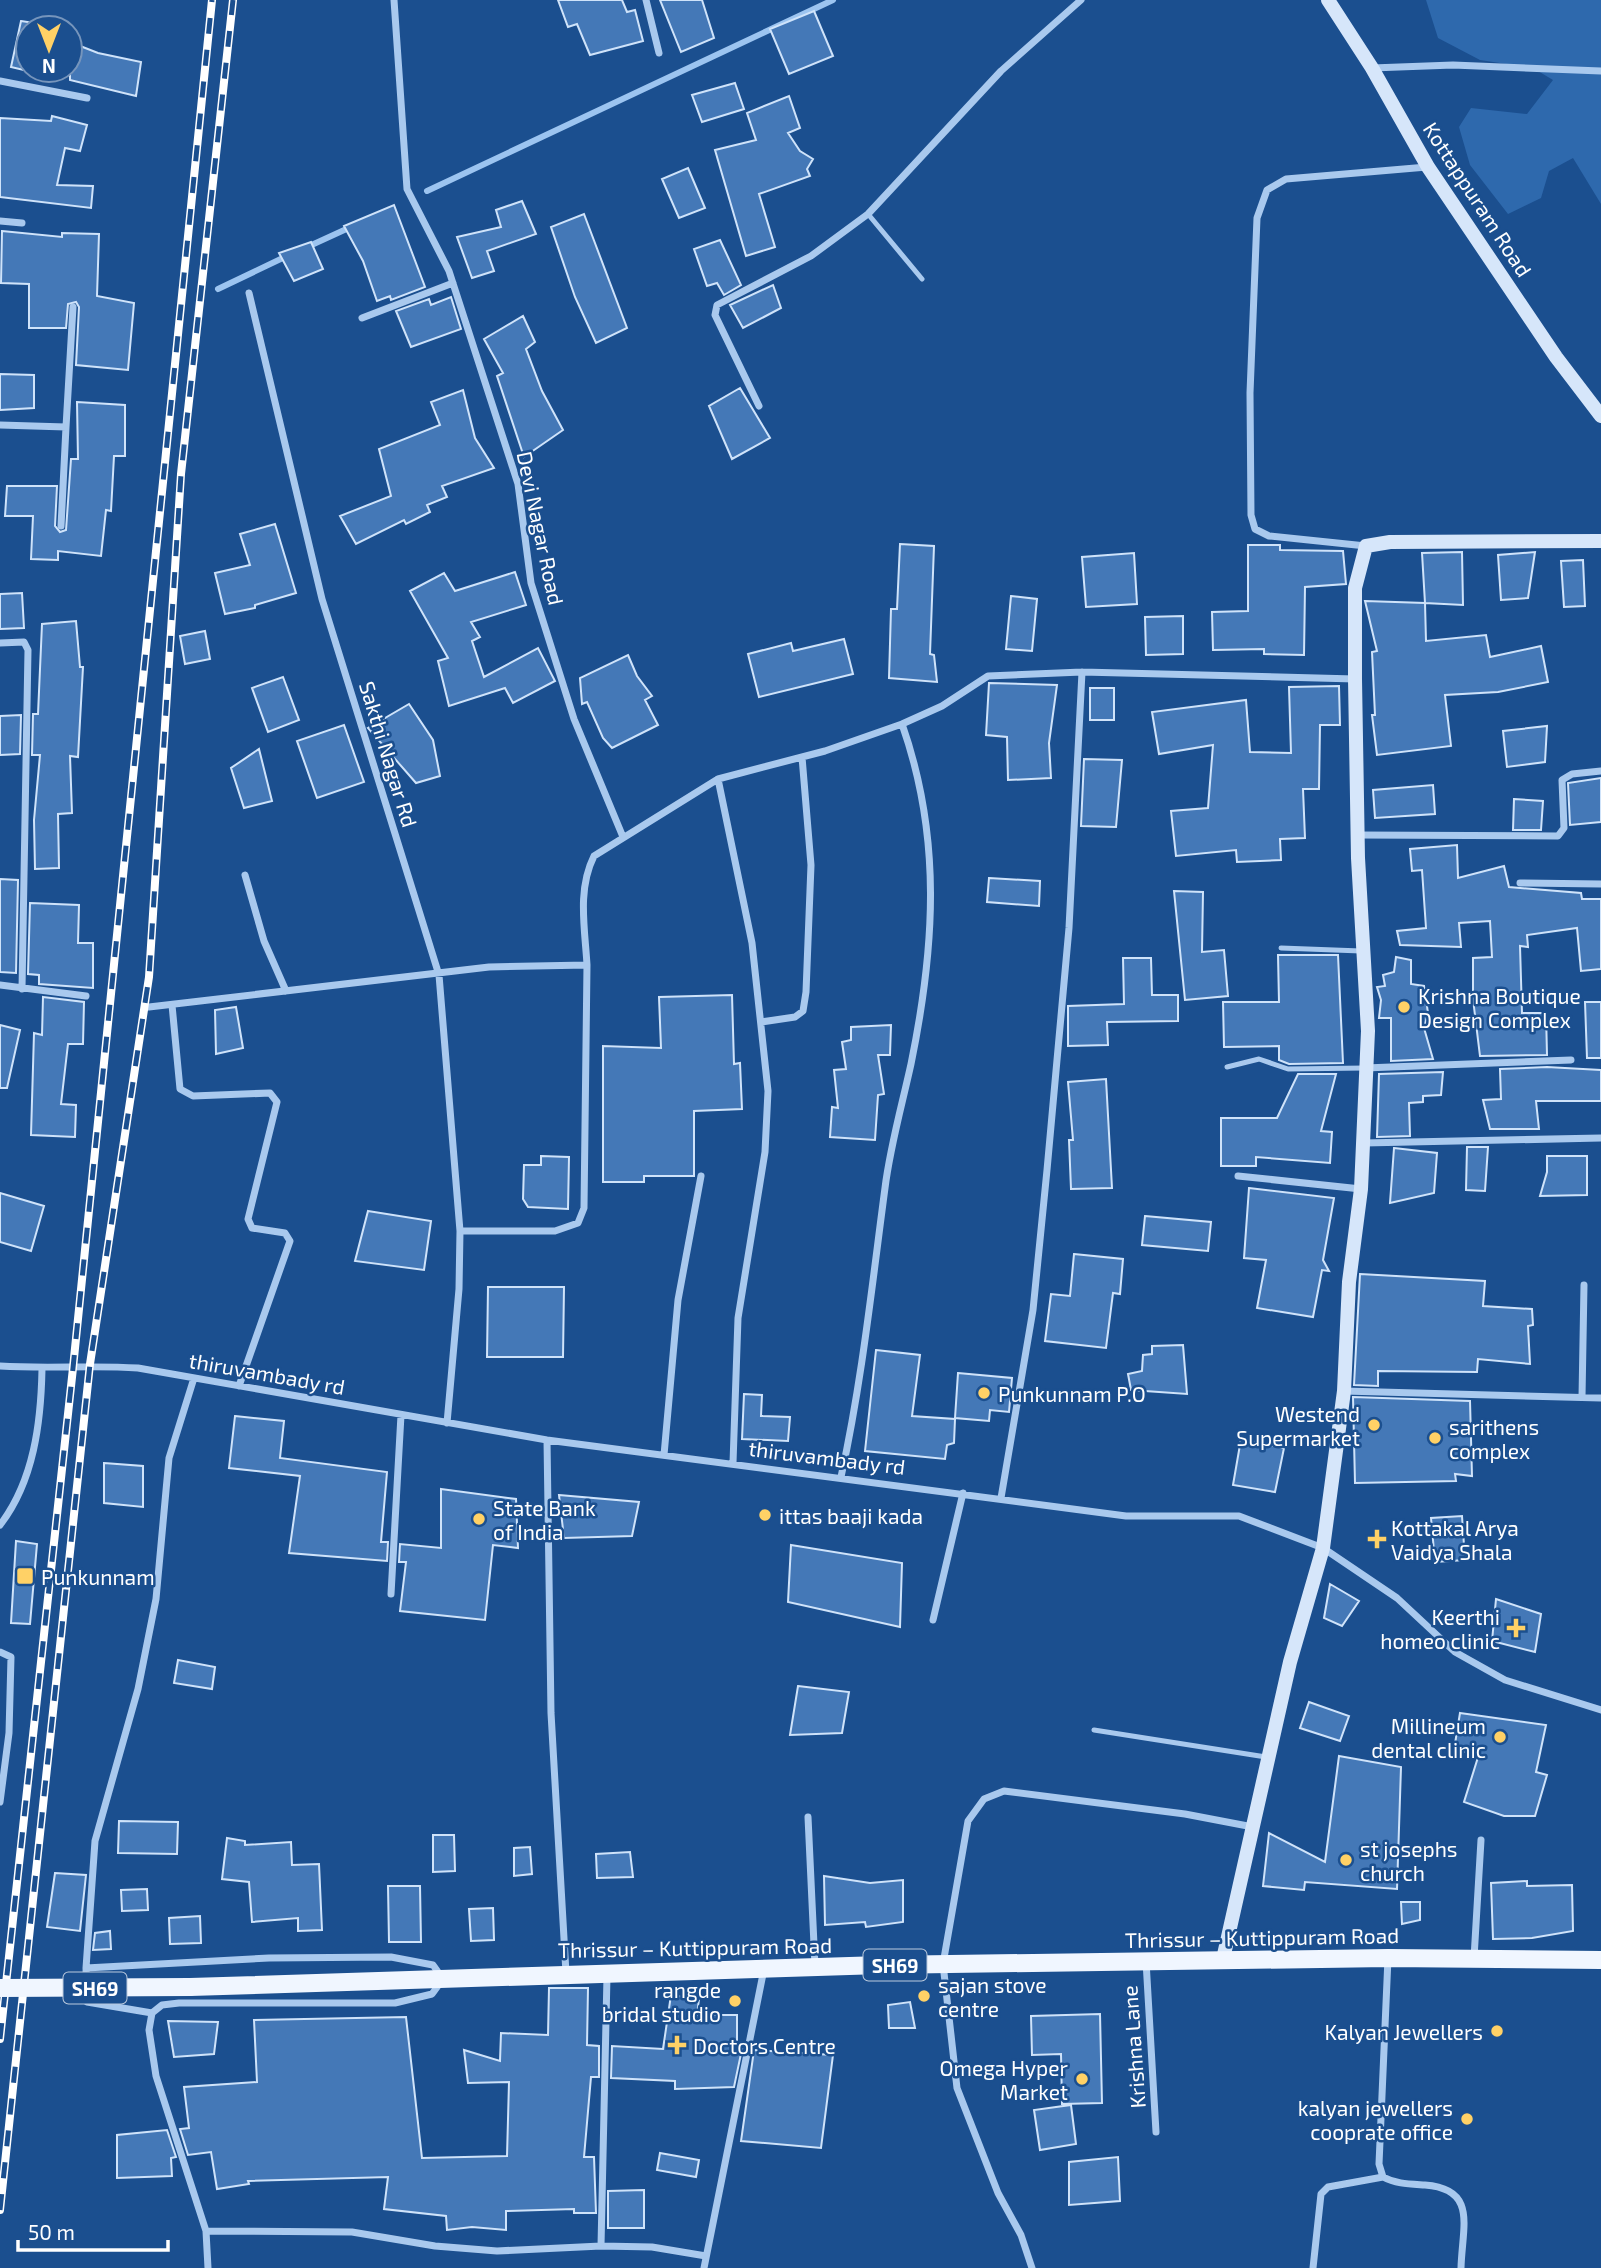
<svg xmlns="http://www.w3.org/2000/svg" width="1601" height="2268" viewBox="0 0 1601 2268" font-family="'Exo 2',sans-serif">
<rect width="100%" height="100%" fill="#1b4f8f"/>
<path fill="#2e69ad" d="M1426,0H1601V204L1573,158L1549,171L1541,198L1508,214L1470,165L1459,127L1471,108L1527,114L1553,80L1533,68L1480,60L1438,38Z"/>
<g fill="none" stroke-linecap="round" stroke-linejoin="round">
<path stroke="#9cc4f0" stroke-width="6" d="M427,191L833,0
M305,248L353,226
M218,289L289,255"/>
</g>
<path fill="#4478b7" stroke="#cfe3fa" stroke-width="2" d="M558,0H622L627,12L635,10L643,41L590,55L577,24L568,27Z
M660,0H702L714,38L681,52Z
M814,11L833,56L789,74L770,29Z
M21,21L28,22V71L11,67Z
M70,42L98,53L141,62L136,96L70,80Z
M735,83L744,109L702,122L692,95Z
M789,96L800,128L788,133L800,151L813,159L807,169L810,176L759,194L775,247L746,256L715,150L756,140L747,113Z
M52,116L87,125L80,151L65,148L57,185L93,186L91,208L0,197V118L51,121Z
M688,168L705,208L679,218L662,179Z
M522,201L536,234L487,251L494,271L472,278L457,237L501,227L496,210Z
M394,205L425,287L391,300L390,296L377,301L363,261L344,226Z
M584,214L627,328L596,343L575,297L551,227Z
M2,231L62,237V233L99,234L97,296L134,303L128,370L76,365L79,307L76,302L68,304L66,328H29V284L1,283Z
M720,240L741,285L724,295L717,283L707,286L694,249Z
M311,242L323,269L294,281L279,253Z
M773,285L781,308L743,328L730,305Z
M451,297L461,329L411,347L396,311L429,299L431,305Z
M523,316L535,342L526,349L542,391L563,430L524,457L497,376L503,373L484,339Z
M0,374L34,375V408L0,410Z
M740,388L770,438L732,459L709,406Z
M463,390L475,438L494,468L442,486L447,497L427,505L430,512L406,524L404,520L356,544L340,516L391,496L379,449L440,425L431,402Z
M77,402L125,405V456H114L111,511L106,510L101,556L58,551V560L31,559L33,516H5L7,486H57L55,526L60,532L66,530L71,459H78Z
M275,524L296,593L255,605V608L225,614L215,573L250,565L240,534Z
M900,544L934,546L930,654L934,655L937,682L889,678L891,609H897Z
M1248,545H1280V550L1343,551L1346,584L1305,587L1304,655L1264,654V649L1213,650L1212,612L1248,611Z
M1462,552L1463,605L1425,603L1422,553Z
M1535,552L1528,598L1501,600L1498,555Z
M1134,553L1137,604L1086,607L1082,557Z
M1583,560L1585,606L1564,607L1561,561Z
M515,572L526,605L471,622L480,637L472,641L484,677L538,648L555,681L513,703L505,688L449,706L438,661L448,658L410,591L444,573L455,591Z
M22,593L24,628L0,629V594Z
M1011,596L1037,599L1032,651L1006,649Z
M1365,601L1425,603L1426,641L1486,635L1490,657L1541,646L1548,682L1498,692L1445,695L1451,746L1377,755L1372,715H1375L1372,652L1377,651Z
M1183,616V654L1146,655L1145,617Z
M76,621L80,667H83L78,757L70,756L72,813L58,814L59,868L35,869L34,820L40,755H32L33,714H38L42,624Z
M205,631L210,659L185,664L180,636Z
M844,639L853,674L759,697L748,654L791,643L793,651Z
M628,655L637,676L652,696L645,700L658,725L612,748L603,738L587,702L582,704L580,678Z
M283,677L299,720L268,732L252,688Z
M989,683L1057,685L1049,743L1051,778L1008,780L1007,737L986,735Z
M1339,686L1340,725H1320L1319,789H1303L1305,838L1280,839L1281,860L1237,862L1236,850L1176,856L1171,811L1208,808L1213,745L1159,754L1152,712L1246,700L1250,752L1291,753L1289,687Z
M1090,688H1114V720H1090Z
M409,704L433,740L440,776L416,783L368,728Z
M21,715L20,754L0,755V716Z
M344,725L364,782L317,798L297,741Z
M1547,726L1545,762L1507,767L1503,731Z
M259,749L272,801L244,808L231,768Z
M1084,759L1122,760L1116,827L1081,826Z
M1601,778V822L1570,825L1568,783Z
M1433,785L1435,814L1375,818L1373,790Z
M1514,799L1543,801L1541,830H1513Z
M1457,845L1458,878L1504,866L1509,887L1581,893L1582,899H1601V969L1581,971L1577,928L1527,935L1528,947L1520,946L1522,1013H1546L1547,1055L1480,1056L1473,999V958L1492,957L1490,921L1459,923L1461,947L1400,945L1397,931L1426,928L1422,870L1412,871L1410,849Z
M989,878L1040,881L1039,906L987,902Z
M0,879L18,880L16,973L0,972Z
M1174,891L1203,892L1202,952L1224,950L1228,996L1185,1000Z
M30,903L79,905L78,943H93V988L39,984V975L28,974Z
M1278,955H1338L1343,1063L1289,1064L1279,1060V1046L1224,1047L1223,1002H1279Z
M1396,957L1411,960V984L1424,986L1428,1013L1424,1028L1433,1059L1391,1061V1018H1379L1381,1000L1377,987L1385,986L1383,975L1394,972Z
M1123,958H1151L1152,995H1178V1021L1107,1022L1108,1045L1068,1046V1006L1124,1004Z
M732,995L734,1064L740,1063L742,1109L694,1111V1176H644V1182H603V1046L661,1048L659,997Z
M43,997L84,1002L83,1044H68L61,1104L76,1105L75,1137L31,1135L34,1033L42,1035Z
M1585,1002H1601V1058H1587Z
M236,1007L243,1048L216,1054L215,1010Z
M0,1025L20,1030L7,1088H0Z
M891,1025L890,1055H878L884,1094L878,1095L875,1140L830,1137L832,1107L838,1108L834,1070L846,1069L842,1042L851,1040V1027Z
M1547,1067L1601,1070V1101H1536L1539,1129H1490L1483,1100L1501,1099L1500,1069Z
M1443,1072L1441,1095L1423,1096V1102L1409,1103L1410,1136L1377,1137L1379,1074Z
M1298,1074H1336L1321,1131L1332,1132L1330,1163L1256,1157V1166H1221V1118H1277Z
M1106,1079L1112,1188L1071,1189L1069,1140H1073L1068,1082Z
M1467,1147H1488L1485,1191L1466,1190Z
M1394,1148L1437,1153L1434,1193L1390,1203Z
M541,1156L569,1157L568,1209L528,1207L523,1199L524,1165H541Z
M1547,1156H1587V1195L1540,1196L1547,1172Z
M1249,1188L1334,1198L1323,1260L1329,1271L1322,1270L1313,1317L1257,1308L1266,1260L1244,1258Z
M0,1193L44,1206L31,1251L0,1242Z
M368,1211L431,1221L424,1270L355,1261Z
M1145,1216L1211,1222L1208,1251L1142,1245Z
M1074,1254L1123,1259L1120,1294L1113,1293L1106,1348L1045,1341L1051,1294L1070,1296Z
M1360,1274L1485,1281L1483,1306L1532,1309L1533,1325L1528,1326L1530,1364L1478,1359L1477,1372L1378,1371V1386L1354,1385Z
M488,1287H564L563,1357H487Z
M1183,1345L1187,1394L1131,1390L1128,1374L1142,1371L1143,1355L1152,1354V1346Z
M876,1350L920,1355L912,1416L955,1419L954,1443L947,1445L945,1459L865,1451Z
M958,1373L1012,1378L1009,1412L990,1410L989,1421L955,1418Z
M744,1394L762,1395L761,1416L790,1417L788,1441L742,1439Z
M1353,1397L1470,1401L1472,1476L1455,1474L1456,1481L1355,1483Z
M235,1416L284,1421L280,1458L387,1472L381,1542H388L387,1561L289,1553L300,1476L229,1468Z
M1241,1439L1284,1448L1275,1492L1233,1485Z
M104,1463L143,1466V1507L104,1503Z
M441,1489L516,1499L518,1548L493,1545L485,1620L400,1611L406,1562H399L400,1544L441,1548Z
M559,1495L639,1502L632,1536L564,1538Z
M1462,1516L1465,1560L1435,1562L1431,1518Z
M16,1541L37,1544L30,1624L11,1623Z
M791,1545L902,1563L900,1627L788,1602Z
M1330,1584L1359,1601L1342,1626L1324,1618Z
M1496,1599L1541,1614L1535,1652L1492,1641Z
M178,1660L215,1667L212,1689L174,1683Z
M798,1686L849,1692L842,1733L790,1735Z
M1309,1702L1349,1716L1340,1741L1300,1728Z
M1460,1713L1546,1725L1536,1772L1547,1775L1535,1816H1504L1464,1802L1479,1754L1454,1750Z
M1339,1756L1401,1767L1397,1889L1305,1882L1304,1890L1263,1886L1269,1833L1325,1862Z
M119,1821L178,1822L177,1854L118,1853Z
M433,1835H454L455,1871L433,1872Z
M227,1838L245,1841V1845L291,1842L292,1865L319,1864L322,1930L298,1931V1918L252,1922L249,1882L222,1879Z
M530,1847L532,1874L514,1876V1848Z
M630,1852L633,1877L597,1878L596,1854Z
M55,1873L86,1875L80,1931L47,1927Z
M824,1876L870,1883L903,1880V1922L866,1927L865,1922L825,1925Z
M1527,1881V1886L1572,1885L1573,1931L1532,1938L1493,1939L1491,1883Z
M388,1886H420L421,1942H389Z
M147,1889L148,1910L122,1911L121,1890Z
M1401,1902H1420V1920L1402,1924Z
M493,1908L494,1940L471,1941L469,1909Z
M200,1916L201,1943L170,1944L169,1918Z
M110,1931L111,1949L93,1950L95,1933Z
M549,1988H588L587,2045L599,2046V2077H591L584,2157H594L596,2213H574V2209L506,2211V2230L472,2227L447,2230L446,2216L384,2209L388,2177L248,2181L249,2184L217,2189L211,2152L188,2155L180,2129L189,2128L184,2087L257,2082L254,2020L406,2017L422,2158L507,2156L509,2082L468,2083L464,2050L500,2061L501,2033L548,2035Z
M671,1995L699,1999L697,2015H737V2049H742L734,2087L675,2089V2081L611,2078L612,2046L663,2049Z
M910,2002L915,2028H889L888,2005Z
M1100,2014L1102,2103L1062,2104L1061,2054L1032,2055L1031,2016Z
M168,2021L218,2022L214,2054L174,2057Z
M754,2050L833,2055L821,2148L741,2141Z
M1071,2105L1076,2144L1040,2150L1034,2110Z
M167,2130L176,2157L171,2158L172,2176L117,2178V2135Z
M660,2153L699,2160L696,2177L657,2170Z
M1118,2157L1120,2201L1069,2205V2162Z
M644,2190V2228H608V2191Z"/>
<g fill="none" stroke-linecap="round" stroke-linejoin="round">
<path stroke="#a9c9ee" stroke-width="5" d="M868,214L922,279
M1281,948L1361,951
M1227,1067L1259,1059L1288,1069L1365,1068
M1094,1730L1266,1757"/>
<path stroke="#a9c9ee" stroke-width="7" d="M394,0L407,189L449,271L518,484L531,583L574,719L623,837
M646,0L659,53
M1372,68L1453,65L1601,71
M0,81L87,98
M0,221L22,223
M249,293L322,599L439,975L460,1231
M362,318L453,283
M759,406L715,315L717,305L811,256L868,214L1001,71L1081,0
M0,425L66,427L61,526
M66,427L73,307
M1366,546L1269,536L1255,529L1251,515L1250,393L1257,218L1267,190L1286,179L1427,167
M0,643L24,642L28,650L22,989
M718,779L752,943L768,1091L765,1152L738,1318L733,1463
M1358,835L1558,836L1564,828L1562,780L1572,774L1601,771
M245,875L264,941L286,991
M1520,883L1601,884
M0,985L86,996
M172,1005L180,1089L193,1096L270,1093L277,1102L248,1219L252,1228L285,1233L290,1241L239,1386
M149,1007L489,967L587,965C585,929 577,890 594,856L718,779L825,751L902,724L942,706L988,676L1082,672L1355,679
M761,1022L795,1017L803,1011L806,992L811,865L802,757
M1365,1068L1571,1060
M1364,1143L1601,1138
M1238,1176L1361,1189
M0,1366C47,1369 92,1365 138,1368L547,1440L1126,1516H1239L1323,1548L1397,1598L1455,1652L1505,1680L1601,1710
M1344,1391L1601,1398
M1582,1397L1584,1285
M447,1423L459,1289L460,1231H555L578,1223L584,1208L587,965
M547,1440L551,1713L566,1973
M664,1455L678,1300L701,1176
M841,1477C862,1381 872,1285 885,1188C890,1147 902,1105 911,1064C935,947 942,838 902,724
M1001,1498L1033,1310L1047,1170L1069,928L1082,672
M0,1525C34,1481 41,1422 42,1369
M391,1594L401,1415
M933,1620L963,1493
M0,1652L11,1657L9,1733L0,1802
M808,1817L815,1966
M1388,1958L1379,2164L1383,2177C1396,2184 1409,2184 1425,2185C1478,2189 1462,2227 1461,2268
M1474,1958L1481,1840
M1146,1961L1156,2132
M86,1968L269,1958L391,1957L433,1965L443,1979L432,1994L395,2003H179L162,2005L152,2013L149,2030L156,2076L206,2231L352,2232L435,2246L497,2251L601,2246L652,2247L706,2256
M152,2013L87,2002L86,1968L95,1841L138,1689L156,1599L169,1458L194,1378
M206,2231L208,2268
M601,2246L607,1976
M704,2268L764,1969
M1032,2268L1021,2235L998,2193L957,2088L943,1964L968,1821L984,1799L1004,1791L1185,1814L1253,1827
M1313,2268L1321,2194L1328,2187L1383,2177"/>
<path stroke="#d6e6fa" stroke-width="14" d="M1328,0L1372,68L1428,167L1556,357L1601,416
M1223,1959L1290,1662L1323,1548L1344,1391L1349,1282L1361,1189L1368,1031L1358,858L1355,679V588L1366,546L1390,542L1601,541"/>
<path stroke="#f0f6ff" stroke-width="18" d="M190,1987L881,1965L1388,1958L1601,1960"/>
<defs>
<path id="rail" d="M0,2039L73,1368L212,0
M0,2210L90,1364L149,977L181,474L233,0"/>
</defs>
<use href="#rail" stroke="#fff" stroke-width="8"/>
<use href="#rail" stroke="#1b4f8f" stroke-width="5" stroke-dasharray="16" stroke-linecap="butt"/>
<path stroke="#f0f6ff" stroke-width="18" d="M0,1988L190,1987"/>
</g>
<g fill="#ffd166" stroke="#1b4f8f" stroke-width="2.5">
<circle cx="1404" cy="1007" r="7"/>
<circle cx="984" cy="1393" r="7"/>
<circle cx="1374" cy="1425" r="7"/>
<circle cx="1435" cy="1438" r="7"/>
<circle cx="765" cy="1515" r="7"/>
<circle cx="479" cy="1519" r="7"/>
<path d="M1373.5 1528.5h7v7h7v7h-7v7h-7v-7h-7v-7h7z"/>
<rect x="16" y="1567" width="18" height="18" rx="3.5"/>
<path d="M1512.5 1617.5h7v7h7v7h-7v7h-7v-7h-7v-7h7z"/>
<circle cx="1500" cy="1737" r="7"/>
<circle cx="1346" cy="1860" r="7"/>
<circle cx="924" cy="1996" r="7"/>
<circle cx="735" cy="2001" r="7"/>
<circle cx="1497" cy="2031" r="7"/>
<path d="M673.5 2034.5h7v7h7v7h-7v7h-7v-7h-7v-7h7z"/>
<circle cx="1082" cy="2079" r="7"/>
<circle cx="1467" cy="2119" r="7"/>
</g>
<g text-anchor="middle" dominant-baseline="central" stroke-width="5" stroke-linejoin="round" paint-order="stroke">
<g fill="#1b4f8f" stroke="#bbcadd" stroke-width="2">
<rect x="863.5" y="1949.5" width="63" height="31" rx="5"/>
<rect x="63.5" y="1972.5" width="63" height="31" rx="5"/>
</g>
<g font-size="19" font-weight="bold" fill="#fff">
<text x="895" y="1965">SH69</text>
<text x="95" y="1988">SH69</text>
</g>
<g font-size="21" fill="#fff" stroke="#1b4f8f">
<text transform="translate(1478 199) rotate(57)">Kottappuram Road</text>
<text transform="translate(541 528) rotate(78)">Devi Nagar Road</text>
<text transform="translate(389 754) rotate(73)">Sakthi Nagar Rd</text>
<text transform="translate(267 1373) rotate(10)">thiruvambady rd</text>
<text transform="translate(827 1457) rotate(7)">thiruvambady rd</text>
<text transform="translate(1262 1937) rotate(-1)">Thrissur – Kuttippuram Road</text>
<text transform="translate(695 1947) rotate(-1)">Thrissur – Kuttippuram Road</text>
<text transform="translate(1133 2047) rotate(-94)">Krishna Lane</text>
</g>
<g font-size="21" fill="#fff" stroke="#1b4f8f" text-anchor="start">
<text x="1418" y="995">Krishna Boutique<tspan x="1418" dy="24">Design Complex</tspan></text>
<text x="998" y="1393">Punkunnam P.O</text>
<text x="1360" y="1413" text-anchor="end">Westend<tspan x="1360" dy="24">Supermarket</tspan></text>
<text x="1449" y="1426">sarithens<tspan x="1449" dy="24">complex</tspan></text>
<text x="493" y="1507">State Bank<tspan x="493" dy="24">of India</tspan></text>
<text x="779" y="1515">ittas baaji kada</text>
<text x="1391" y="1527">Kottakal Arya<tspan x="1391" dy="24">Vaidya Shala</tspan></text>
<text x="41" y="1576">Punkunnam</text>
<text x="1500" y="1616" text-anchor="end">Keerthi<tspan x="1500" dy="24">homeo clinic</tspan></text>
<text x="1486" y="1725" text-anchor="end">Millineum<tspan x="1486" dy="24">dental clinic</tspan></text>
<text x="1360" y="1848">st josephs<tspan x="1360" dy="24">church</tspan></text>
<text x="938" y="1984">sajan stove<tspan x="938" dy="24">centre</tspan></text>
<text x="721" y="1989" text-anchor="end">rangde<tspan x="721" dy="24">bridal studio</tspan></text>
<text x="1483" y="2031" text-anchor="end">Kalyan Jewellers</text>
<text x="693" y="2045">Doctors Centre</text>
<text x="1068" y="2067" text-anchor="end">Omega Hyper<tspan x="1068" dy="24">Market</tspan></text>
<text x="1453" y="2107" text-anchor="end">kalyan jewellers<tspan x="1453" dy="24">cooprate office</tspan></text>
</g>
</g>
<g transform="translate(49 49) rotate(180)"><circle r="33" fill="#1b4f8f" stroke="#7695bc" stroke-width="2"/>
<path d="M0-5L12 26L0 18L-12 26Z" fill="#ffd166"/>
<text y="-10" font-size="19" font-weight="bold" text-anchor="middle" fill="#ffffff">N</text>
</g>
<path d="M18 2240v10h150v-10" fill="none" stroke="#ffffff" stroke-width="3.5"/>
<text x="28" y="2240" font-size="21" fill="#ffffff" stroke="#1b4f8f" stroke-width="5" paint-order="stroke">50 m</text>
</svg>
